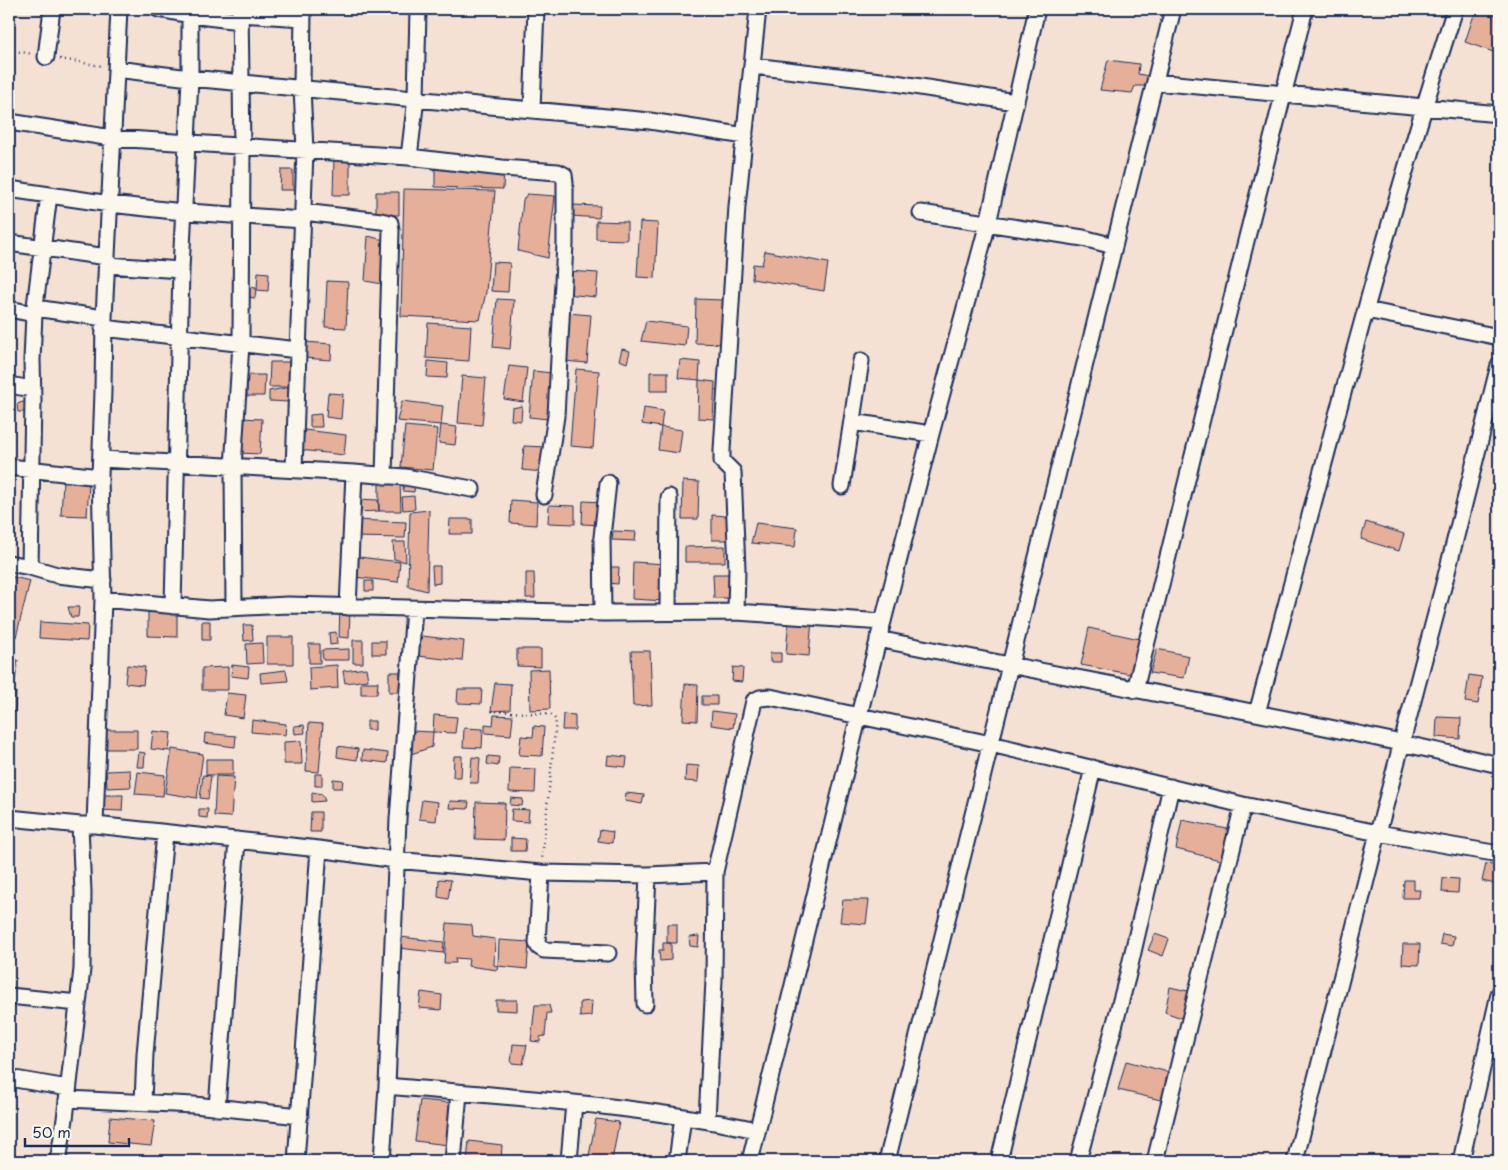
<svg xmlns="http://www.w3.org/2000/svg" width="1508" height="1170" viewBox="0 0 1508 1170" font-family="'Playpen Sans',sans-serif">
<rect width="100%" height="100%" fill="#f4e1d3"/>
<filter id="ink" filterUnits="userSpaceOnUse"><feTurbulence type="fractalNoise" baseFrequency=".02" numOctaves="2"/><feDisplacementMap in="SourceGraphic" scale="10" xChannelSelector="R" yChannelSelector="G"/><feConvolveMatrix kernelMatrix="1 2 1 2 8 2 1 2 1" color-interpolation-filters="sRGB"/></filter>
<g filter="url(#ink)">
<path fill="#e5af9a" stroke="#1b2f5e" d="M1476,9L1499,16V54L1465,42Z
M1108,60L1139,64L1138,74L1149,76L1148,86H1135L1132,93L1100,90Z
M334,158H350V195H333Z
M435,169L504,171L503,189L435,187Z
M281,170H293V190H280Z
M404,189L495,191L486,292L480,320L401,316Z
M376,192H399V215H376Z
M527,194L555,196L548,258L518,251L523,200Z
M572,205L600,206L599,218L572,216Z
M596,221L627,222V240L596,239Z
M640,222L658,223L655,278L637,277Z
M368,236L384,240L383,284L365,281Z
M765,251L828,263L824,291L752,279L753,264L762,265Z
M493,262L510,263L508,292L491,291Z
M568,271L598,273L596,297L566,294Z
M258,272L269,273L268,291L257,290Z
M327,281L348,282L346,328L325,327Z
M248,287L256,288L255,298L247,297Z
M497,299L514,300L510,349L493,347Z
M696,299L723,300L722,344L695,343Z
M567,313L591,315L587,363L563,361Z
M646,321L687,326L685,346L641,341Z
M428,323L471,326L469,361L426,358Z
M305,342L332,344L331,360L304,358Z
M622,349L630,351L627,363L619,360Z
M680,360L700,362L699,380L678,378Z
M428,361L448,363L447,378L427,377Z
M270,362H290V387H269Z
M509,366L527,368L523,402L504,399Z
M576,369L599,371L593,448L570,446Z
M533,371L552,373L548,419L529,417Z
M650,372H668V391H650Z
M247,375H265L264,396H247Z
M462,376L486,378L482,425L458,423Z
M699,380L715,382L713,419L698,418Z
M290,387L289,402L269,401V391Z
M328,393L343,394L341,419L326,417Z
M26,401V412H18L17,404Z
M402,401L443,406L441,425L397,421Z
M522,406L521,421L511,420L512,408Z
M644,408L663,411L661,427L642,424Z
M321,414L322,427H310V415Z
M240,418L262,419L260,454L239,453Z
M441,425L457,427L455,445L439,443Z
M405,426L437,429L433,470L401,467Z
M661,427L682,430L679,453L658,450Z
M305,430L346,435L344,455L300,450Z
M524,446L545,447L543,472L522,470Z
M404,480L415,481L414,492L403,491Z
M63,481L89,483L87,516L61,515Z
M379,481H400L401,511H379Z
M683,481L699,482L698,519H682Z
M414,496L415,509L403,510L402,497Z
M357,499L378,500L379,511L356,512Z
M511,500L537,502L536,525L510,523Z
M583,501L603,502L602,525L582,524Z
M549,505L575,506V524L548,523Z
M429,510L427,591L408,586L410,512Z
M712,515L728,516V540H712Z
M450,519H472V534H449Z
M354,520L406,522L405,538L354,537Z
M1366,522L1404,534L1399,551L1361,539Z
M756,523L797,528L795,547L751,543Z
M613,531L636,532L635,541L612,540Z
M393,542H405L406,562L394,559Z
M725,546V562H685V547Z
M359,557L400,562L398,582L354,577Z
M633,562L666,564L665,601L632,599Z
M432,566H440V583L433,584Z
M608,567H619L618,584L607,583Z
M526,573H534L535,598H526Z
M713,574H732V598H714Z
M9,576L30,581L16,637L9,635Z
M365,581H373V591H365Z
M68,607H79L78,617H71Z
M340,609L350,610L349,638L339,637Z
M148,610L177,611V637L148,636Z
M789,617L812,619L809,656L786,654Z
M202,621H210V640H202Z
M40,622L88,625L87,641L39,638Z
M243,625H252L253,640L244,641Z
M1089,628L1144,640L1135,675L1081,665Z
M336,632L337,644L330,645L329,633Z
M422,636L464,641L462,661L418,656Z
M267,637H293V664H267Z
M353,640H363V663H353Z
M372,641H386V654H372Z
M262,643L263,663L247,664L246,644Z
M309,644H320V663H309Z
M349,649V660H323L322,650Z
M517,649H541V667L517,666Z
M1157,649L1189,656L1184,678L1150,673Z
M631,651H650L652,705L633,706Z
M770,653H781V662H770Z
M9,659L18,660L15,680L9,679Z
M127,665L145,667L143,685L125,683Z
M232,665L249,667L248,678L231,676Z
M337,665L338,688L310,690L309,667Z
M228,667V690H202V668Z
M733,667L743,668L742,682L732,681Z
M366,668L368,680L345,683L343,671Z
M549,669L550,709L530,710L529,670Z
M286,670L288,681L261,683L260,673Z
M389,672H400L399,692H389Z
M1469,675L1482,677L1478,704L1465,702Z
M361,682H378L377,694H361Z
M495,683L511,684L510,710L491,711Z
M685,684L698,685L697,721L683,720Z
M458,689H482L481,704L457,703Z
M9,692H16L15,712L9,711Z
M227,693L246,695L243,718L224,715Z
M702,696H717V705H702Z
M712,711L735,714L733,728L711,725Z
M563,714L575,715V730H562Z
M434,715L457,717L455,733L433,732Z
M494,715L513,716L511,735L485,733V724L493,725Z
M1437,717L1461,718L1460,739L1436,737Z
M252,720L286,724L285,735L251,732Z
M367,721H375V730H367Z
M309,723L323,724L319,772L306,771Z
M304,725L305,733L295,734L294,726Z
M534,726L544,727L542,756L519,755L521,736L533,737Z
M464,728L483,729L482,748L463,747Z
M103,730H137V749H103Z
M153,731L171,733L169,751L151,749Z
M412,731L433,732L432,747L411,754Z
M205,733L236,736L235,747L204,743Z
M301,741L302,764H284V742Z
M338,746L358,749L357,760L337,757Z
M172,749L203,754L197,798L165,793Z
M363,750L388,753L387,763L362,760Z
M139,752L145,753L144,767H137Z
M608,755L627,757L626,767L607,765Z
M454,756H462L461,777H453Z
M488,756L499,757L498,766L487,764Z
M472,757L480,758L478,783H470Z
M206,759H233V775H206Z
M686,765L699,766L698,782L685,781Z
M510,768L536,769L535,793L509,792Z
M130,770L131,787L107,788L106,771Z
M138,772L165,775L163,796L135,794Z
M315,774H322V786H315Z
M203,775L211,776L208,799L200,798Z
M216,776L234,777L231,817L214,816Z
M333,779L343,780L342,788H333Z
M312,792L322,794L325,801L312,802Z
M626,793L644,795L642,804L625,801Z
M99,795H123L122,811L99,810Z
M511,798L523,799L522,806L510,805Z
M422,800L438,802L436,821L419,819Z
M450,801L469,802L468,809L449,808Z
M476,802L505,803L504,840L475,839Z
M199,809H208L207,818L199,817Z
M512,809L529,810L528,822L511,821Z
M311,812H321V832H310Z
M1182,820L1232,830L1224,861L1176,849Z
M600,830L613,832L612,843L598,841Z
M511,838L526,839L525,851H511Z
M1486,864L1499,866V885L1482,881Z
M1443,878L1459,879L1458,893L1442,892Z
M439,879L451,880L448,899L438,897Z
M1404,880H1414V890H1420L1419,898H1403Z
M843,900H869L866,924L840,922Z
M447,923L472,925L473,936L495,939L494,965L498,966L497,970L468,966L469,959L455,958L456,963H444Z
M667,924H677V943H667Z
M1155,934L1169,939L1163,956L1148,950Z
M1442,934L1454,936L1452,946L1440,944Z
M699,936L698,947L690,946L689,937Z
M400,937L444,942L443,953L398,948Z
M499,940L529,942L527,969L498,966Z
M663,943H671V960L660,961L659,950H663Z
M1403,944H1420L1419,965L1402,964Z
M1170,987L1192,992L1184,1019L1165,1012Z
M421,992L442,995L441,1010L419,1008Z
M496,1000H517V1011L496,1010Z
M592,1001L591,1016L580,1017V1002Z
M535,1005H549L551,1013H547L545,1036L540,1037V1042L531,1041Z
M513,1044L527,1045L523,1064L511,1063Z
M1126,1061L1168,1072L1165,1101L1118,1090Z
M420,1100L452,1103L448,1145L415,1141Z
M110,1117L155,1121L151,1146L108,1142Z
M596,1119L619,1122L612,1161H588Z
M469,1141L502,1145L501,1161H467Z"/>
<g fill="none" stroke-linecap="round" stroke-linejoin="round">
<defs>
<path id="minor" d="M158,9L190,15L240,21
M240,14L303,18
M46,57L52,9
M753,66L889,82L1015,102
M116,69L190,78L650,121L745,136
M1155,82L1499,114
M532,109L536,9
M9,122L112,138L409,157L502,168L558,172L564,175L565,183V244L556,416L544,495
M409,157L416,98L418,9
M9,189L110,204L174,211L303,220
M303,212L381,221L390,223L391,230L384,476
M921,213L1083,238L1114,246
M9,243L107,257
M107,265L181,270
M35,308L104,318
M9,309L34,314
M1366,310L1499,337
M103,328L298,350
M9,385L32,389
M852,422L931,434
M101,459L354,473L405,477L472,489
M9,467L100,477
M294,469L305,150L302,88L303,9
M842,486L861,361
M9,563L30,567L57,575L103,580
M30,567L33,400L32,360L34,314L49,195
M103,599L209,609L288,605L603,613L736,612L883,622
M173,606L181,270L190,78V9
M348,607L354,473
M234,608L233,467L241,344L242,148L240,9
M668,611L669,497
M736,612L737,569L733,472L722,461V450L737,206L758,9
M603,613L602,537L608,483
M878,639C1085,681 1293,717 1499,765
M1135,690L1247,237L1305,9
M1257,713C1321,478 1380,241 1455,9
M9,818L80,825H95L319,849L395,860L541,873L648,875L715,872
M95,825L103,599L100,477L103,391L104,318L119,9
M541,873L537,943L539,947L544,950L608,953
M9,996L78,1003
M645,1004L644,961L648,875
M9,1078L68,1088
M387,1086C511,1097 635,1105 757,1130
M67,1099L194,1105L300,1116
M143,1102L145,1054L165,833
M217,1108L237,840
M707,1120L714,980L715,872L754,701L760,698L770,697L991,744L1243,805L1378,833L1499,854
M58,1161L65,1119L82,969L83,892L80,825
M296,1161L319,849
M382,1161L387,1086L398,819L414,609
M453,1161L459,1093
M569,1161L574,1103
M677,1161L683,1117
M750,1161L859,715L931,434L988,223L1037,9
M887,1161L1173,9
M999,1161L1093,768
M1078,1161L1127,978L1171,787
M1155,1161L1243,805
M1295,1161L1378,833L1447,572L1499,365
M1461,1161L1499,994"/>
</defs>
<use href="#minor" stroke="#1b2f5e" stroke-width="19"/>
<path stroke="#1b2f5e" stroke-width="2.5" stroke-dasharray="1 4" stroke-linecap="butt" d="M9,50L33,54
M60,59L102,66
M491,711L546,714L552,715L556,720L542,859"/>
<use href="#minor" stroke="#fbf7ec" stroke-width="15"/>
</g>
</g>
<rect width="1508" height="1170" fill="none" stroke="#fbf7ec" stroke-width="30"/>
<rect x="15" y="15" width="1478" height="1140" fill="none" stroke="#1b2f5e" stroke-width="2" filter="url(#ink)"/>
<path d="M25 1138v8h104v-8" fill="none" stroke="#1b2f5e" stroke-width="2.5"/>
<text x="32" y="1138" font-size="15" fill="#1b2f5e" stroke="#fbf7ec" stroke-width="4" paint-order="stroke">50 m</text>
</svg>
